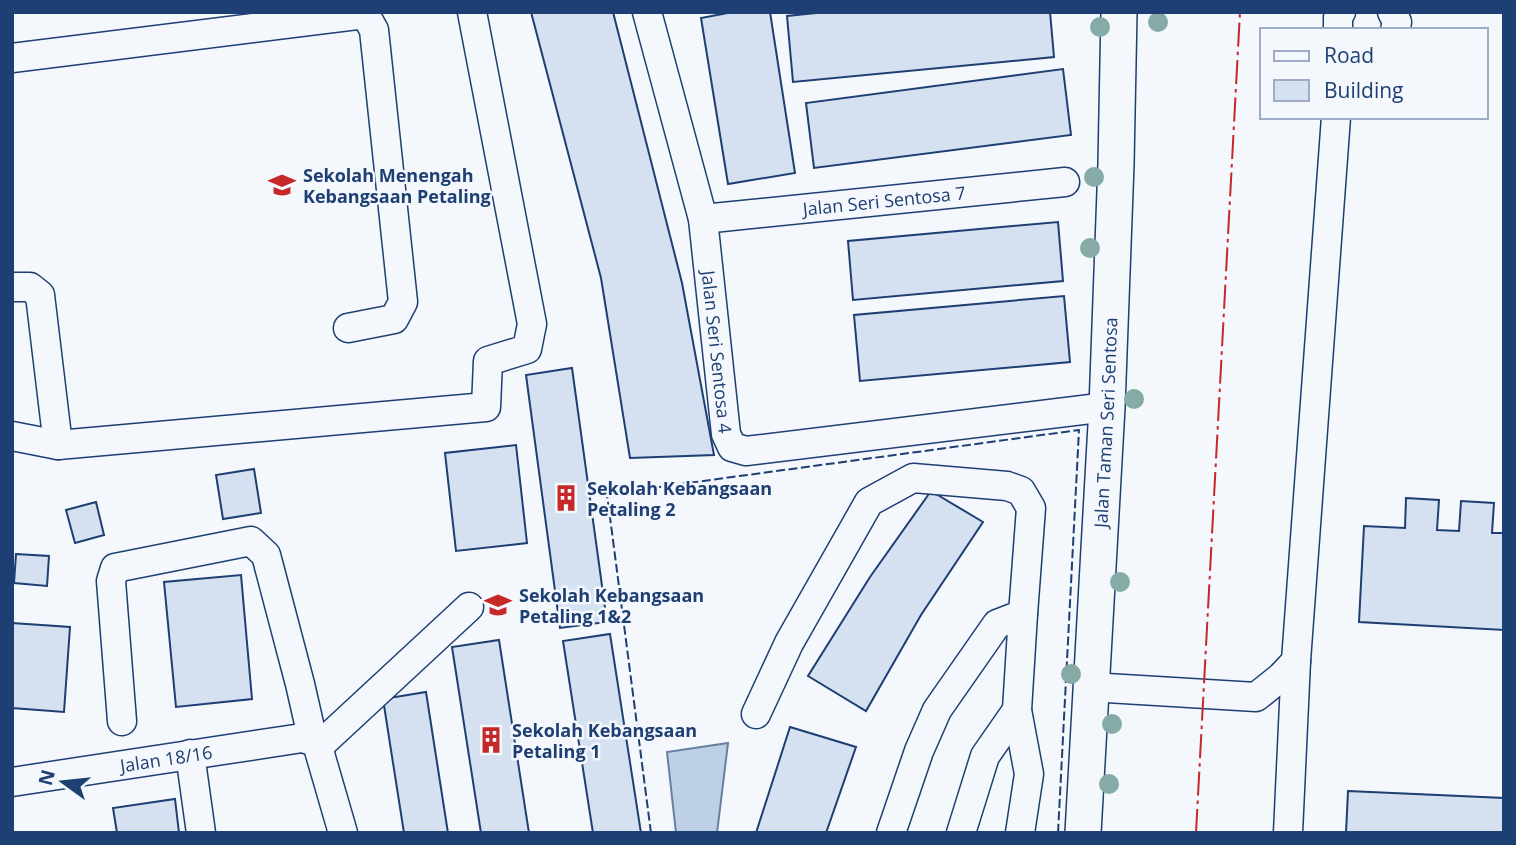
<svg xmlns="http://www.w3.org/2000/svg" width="1516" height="845" viewBox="0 0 1516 845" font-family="'Open Sans',sans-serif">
<rect width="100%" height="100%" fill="#f4f7fb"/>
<path fill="#bed0e5" stroke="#687fa3" stroke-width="2" d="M728,743L717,833H676L667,752Z"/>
<path fill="#d5e0f0" stroke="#1d3f73" stroke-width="2" d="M531,12H613L682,283L714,455L630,458L601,278Z
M733,12H770L795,173L728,184L701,18Z
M826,12H1050L1054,57L793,82L787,16Z
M1063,69L1071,135L814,168L806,103Z
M1058,222L1063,281L853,300L848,241Z
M1064,296L1070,362L860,381L854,315Z
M572,368L607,622L560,628L526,375Z
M572,368L607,622L560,628L526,375Z
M516,445L527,543L456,551L445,453Z
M254,469L261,513L223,519L216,475Z
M931,491L983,522L921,615L866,711L808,676L870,577Z
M1406,498L1439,500L1437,530L1459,531L1461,501L1494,503L1492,533H1504V630L1359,622L1364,526L1405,528Z
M96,502L104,535L75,543L66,510Z
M16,554L49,556L47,586L14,583Z
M241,575L252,699L176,707L164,582Z
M12,623L70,627L64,712L12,708Z
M610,634L641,833H593L563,641Z
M610,634L641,833H593L563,641Z
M499,640L529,833H481L452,647Z
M499,640L529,833H481L452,647Z
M426,692L448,833H404L383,699Z
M426,692L448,833H404L383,699Z
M790,727L856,747L826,833H756Z
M1348,791L1504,798V833H1346Z
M175,799L179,833H117L113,808Z"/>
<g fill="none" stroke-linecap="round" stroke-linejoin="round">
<defs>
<g id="minor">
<path id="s1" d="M647,12L703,219L726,434L732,447L746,451L1107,407"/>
<path d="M1392,12L1397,22L1395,30"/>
<path d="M1338,30V17L1341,12"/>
<path d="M12,58L365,14L374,30L403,302L394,319L348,328"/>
<path id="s2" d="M703,219L1065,182"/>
<path d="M12,287H30L40,295L58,445"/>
<path d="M12,436L58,445L486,407L488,361L527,349L532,324L472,12"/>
<path d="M1090,687L1256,697L1281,677L1296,661"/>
<path d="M756,714L789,643L869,502L913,478L1007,486L1021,491L1031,508L1023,614L997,624L937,710L919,751L891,833"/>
<path d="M122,721L111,581L115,568L251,541L266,555L300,684L313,741"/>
<path d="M318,747L469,607"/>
<path d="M190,754L201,833"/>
<path id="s3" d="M12,782L302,738L313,741L318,747L343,833"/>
<path d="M961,833L985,756L1017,710"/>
<path d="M1020,833L1029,774L1017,710L1023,614"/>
<path d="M1288,833L1296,661L1336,117"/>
</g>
<g id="major">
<path id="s4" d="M1083,833L1107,407L1116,164L1119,12"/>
</g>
</defs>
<use href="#minor" stroke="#1d3f73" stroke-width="31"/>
<use href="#major" stroke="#1d3f73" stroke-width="38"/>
<use href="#minor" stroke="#f4f7fb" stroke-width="28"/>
<use href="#major" stroke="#f4f7fb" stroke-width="35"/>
<path stroke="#1d3f73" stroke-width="2" stroke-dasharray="9 3.5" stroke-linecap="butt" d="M651,833L607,494L1079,430L1058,833"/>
<path stroke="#c62828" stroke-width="2" stroke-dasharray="24 5 3.5 5" stroke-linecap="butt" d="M1196,833L1240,12"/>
</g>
<g fill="#86aba6">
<circle cx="1158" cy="22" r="10"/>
<circle cx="1100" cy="27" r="10"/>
<circle cx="1094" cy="177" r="10"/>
<circle cx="1090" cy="248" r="10"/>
<circle cx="1134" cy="399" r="10"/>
<circle cx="1120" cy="582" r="10"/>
<circle cx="1071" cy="674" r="10"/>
<circle cx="1112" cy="724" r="10"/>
<circle cx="1109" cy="784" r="10"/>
</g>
<defs>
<symbol id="school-bare" viewBox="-9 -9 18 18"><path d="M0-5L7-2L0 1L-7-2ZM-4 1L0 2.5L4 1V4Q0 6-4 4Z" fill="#c62828" stroke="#f4f7fb" stroke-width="2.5" paint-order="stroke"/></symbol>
<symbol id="building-bare" viewBox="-9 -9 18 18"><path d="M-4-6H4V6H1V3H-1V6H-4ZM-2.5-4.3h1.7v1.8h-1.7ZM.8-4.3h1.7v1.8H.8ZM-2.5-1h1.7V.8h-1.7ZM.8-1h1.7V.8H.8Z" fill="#c62828" stroke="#f4f7fb" stroke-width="2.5" paint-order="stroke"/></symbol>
</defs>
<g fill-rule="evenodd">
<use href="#school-bare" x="263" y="166" width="38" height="38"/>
<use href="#building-bare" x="547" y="479" width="38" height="38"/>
<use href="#school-bare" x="479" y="586" width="38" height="38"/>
<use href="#building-bare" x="472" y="721" width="38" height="38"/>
</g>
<g text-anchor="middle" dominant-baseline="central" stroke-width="5" stroke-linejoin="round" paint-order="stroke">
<g font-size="18" font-weight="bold" fill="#1d3f73" stroke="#f4f7fb" text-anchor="start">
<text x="303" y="175">Sekolah Menengah<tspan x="303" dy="21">Kebangsaan Petaling</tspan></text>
<text x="587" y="488">Sekolah Kebangsaan<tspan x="587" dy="21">Petaling 2</tspan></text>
<text x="519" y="595">Sekolah Kebangsaan<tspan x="519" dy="21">Petaling 1&amp;2</tspan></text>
<text x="512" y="730">Sekolah Kebangsaan<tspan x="512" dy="21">Petaling 1</tspan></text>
</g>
<g font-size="18" fill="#1d3f73" stroke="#f4f7fb">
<text stroke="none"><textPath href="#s2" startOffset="182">Jalan Seri Sentosa 7</textPath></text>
<text stroke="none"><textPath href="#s1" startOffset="348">Jalan Seri Sentosa 4</textPath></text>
<text stroke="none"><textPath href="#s4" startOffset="411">Jalan Taman Seri Sentosa</textPath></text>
<text stroke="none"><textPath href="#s3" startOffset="156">Jalan 18/16</textPath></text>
</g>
</g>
<rect width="1516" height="845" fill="none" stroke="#1d3f73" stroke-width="28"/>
<rect x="1260" y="28" width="228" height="91" fill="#f4f7fb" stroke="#9eadc5" stroke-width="2"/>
<rect x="1274" y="51" width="35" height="10" fill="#f4f7fb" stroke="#9eadc5" stroke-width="2"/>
<text x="1324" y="63" font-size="21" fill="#1d3f73">Road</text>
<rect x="1274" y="80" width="35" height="21" fill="#d5e0f0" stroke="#9eadc5" stroke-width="2"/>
<text x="1324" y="98" font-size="21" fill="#1d3f73">Building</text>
<g transform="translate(63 782) rotate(285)" stroke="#f4f7fb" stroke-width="5" paint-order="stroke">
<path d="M0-5L12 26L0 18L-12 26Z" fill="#1d3f73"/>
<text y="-10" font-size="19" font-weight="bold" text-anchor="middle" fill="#1d3f73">N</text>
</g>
</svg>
